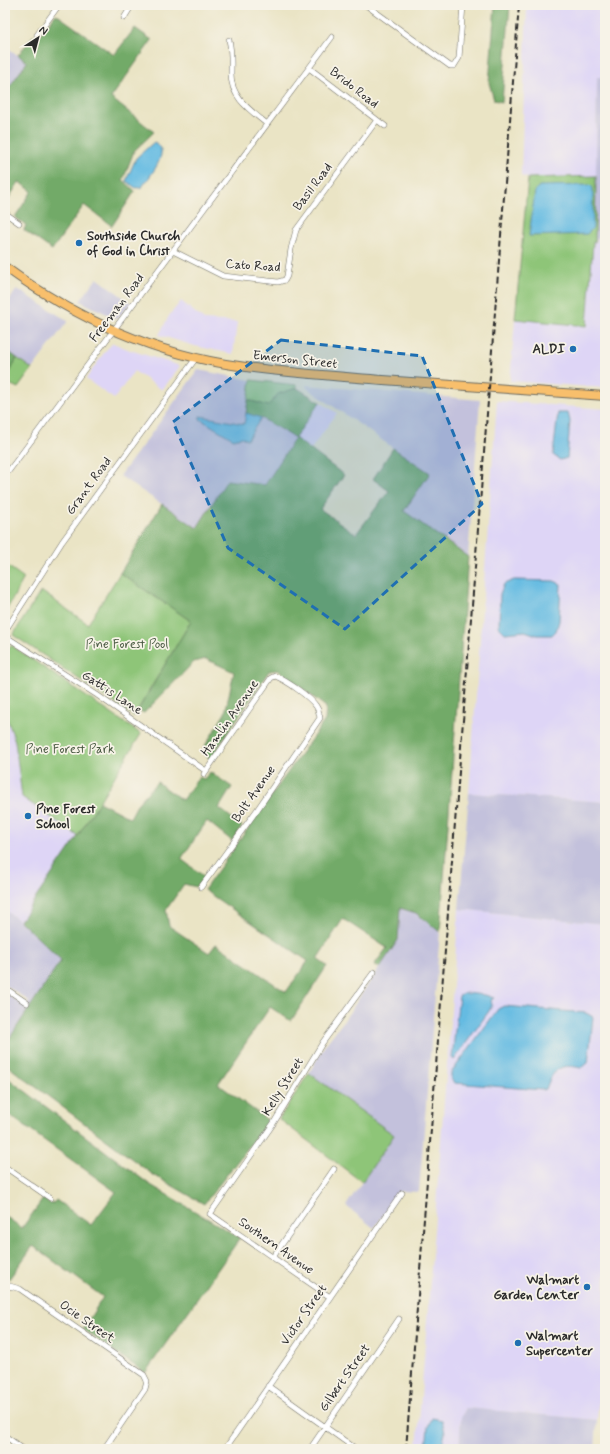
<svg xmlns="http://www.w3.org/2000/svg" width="610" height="1454" viewBox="0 0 610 1454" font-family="Mynerve,sans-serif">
<rect width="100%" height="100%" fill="#f7f3e8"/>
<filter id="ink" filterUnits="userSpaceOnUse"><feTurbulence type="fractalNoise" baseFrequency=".025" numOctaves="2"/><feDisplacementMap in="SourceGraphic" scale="8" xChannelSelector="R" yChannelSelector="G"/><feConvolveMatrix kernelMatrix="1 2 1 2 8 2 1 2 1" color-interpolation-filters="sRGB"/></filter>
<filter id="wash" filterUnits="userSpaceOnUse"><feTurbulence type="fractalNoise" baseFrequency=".012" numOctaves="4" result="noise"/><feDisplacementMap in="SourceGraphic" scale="16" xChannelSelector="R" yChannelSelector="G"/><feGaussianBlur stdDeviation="0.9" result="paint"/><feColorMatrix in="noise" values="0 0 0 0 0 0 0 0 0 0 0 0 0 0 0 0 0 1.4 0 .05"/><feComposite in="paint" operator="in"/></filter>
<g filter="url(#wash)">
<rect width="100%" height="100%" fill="#eae4c5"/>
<path fill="#ded5f6" d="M527,5H605V77H597L596,176L528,178L521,176Z
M605,230V388L510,381L515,319L587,326L593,242H596Z
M181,301L204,320L237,322L233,354L195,346L159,335L169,316Z
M113,343L130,350L180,366L162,390L134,371L114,399L86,379L106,350Z
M497,401L605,409V802L469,793Z
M320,402L337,413L311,449L295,438Z
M5,713L15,741L22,797L78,836L20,921L5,910Z
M459,909L605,924V1318L597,1420L466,1408L461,1417L459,1449H417Z"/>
<path fill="#c3c1dc" d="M5,46L27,62L5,93Z
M597,77H605V230L595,242Z
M97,278L131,303L117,319L80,301Z
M17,289L68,321L32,369L5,349V306Z
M198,370L251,380L245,424L201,416L247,440L261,418L295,438L265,485L227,480L197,528L120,476Z
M306,385L480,400L468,557L404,511L429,473L307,388Z
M469,793L605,802V924L459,909Z
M400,908L416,913L440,932L419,1192L401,1191L374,1228L346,1206L393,1135L309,1073L325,1045L343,1022L398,940Z
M5,910L20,921L62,960L5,1045V992L26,1007L29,1001L5,985Z
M466,1408L597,1420L595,1449H459L461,1417Z"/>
<path fill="#8ec578" stroke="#5c7852" d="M596,176L595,242H593L587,326L515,319L528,178Z
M17,358L32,369L18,388L5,382Z
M251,380L297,385V388L278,394L268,406L248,400Z
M5,564L24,578L5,613Z
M120,573L191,621L134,716L13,635L41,591L88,624Z
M11,645L141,734L78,836L22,797L15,741L5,713V653Z
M309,1073L394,1135L362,1182L279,1119Z"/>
<path fill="#72aa68" stroke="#4e6a4a" d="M495,5H510L502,102L494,100L489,83Z
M56,14L114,55L135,28L152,40L111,98L154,132L134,151L123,180L135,191L112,226L84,205L52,250L24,230L26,225L15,217L32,191L19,182L5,204V181L9,176L5,173V93L27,62L18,55L33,36L37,38Z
M5,349L17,358L5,381Z
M297,388L320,402L295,438L344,475L320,509L356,534L389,491L373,479L393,448L430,473L404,511L468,557L440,932L416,913L400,908L398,940L380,967L374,965L387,948L343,919L317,959L327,966L291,1021L270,1007L218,1084L269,1121L204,1204L152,1174L5,1064V1045L61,960L20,921L78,836L99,802L130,818L138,803L157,782L182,800L199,777L204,779L210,772L232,787L219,808L242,826L232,841L207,821L181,859L205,877L196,887L184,884L166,910L169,926L209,953L216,944L286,992L308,961L204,890L325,720L326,707L278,670L269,671L210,759L202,751L225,713L234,672L206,659L194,662L144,713L138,710L191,621L120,573L162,504L197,528L227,480L265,485L295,438L261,418L246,413L248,400L268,406L278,394Z
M5,1076L149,1184L240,1238L145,1373L83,1329L103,1297L33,1246L9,1279L5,1276V1216L22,1228L43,1199L52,1204L56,1200L91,1225L116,1192L5,1112Z"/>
<path fill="#65bbe2" stroke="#487386" d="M154,142C173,150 149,177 142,187L136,188L126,181L136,158Z
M590,185L593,188V228L587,234L529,236L535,191L539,186Z
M246,413L261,418L247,440L242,437L233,439L200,419V416L244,424Z
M558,413H568L570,421L567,458L560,460L553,455Z
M514,580L554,581L561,584L559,621L556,631L552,635H537L525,631L505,633L499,627L500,594L504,584Z
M465,993L485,995L494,998L491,1000L492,1005L489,1011L454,1060L452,1058L459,996Z
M504,1006L586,1013L593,1017L588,1063L581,1068C560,1063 553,1069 546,1089L543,1090L454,1083L451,1079V1073L498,1009Z
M432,1418L442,1420L445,1433L441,1449H426L428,1427Z"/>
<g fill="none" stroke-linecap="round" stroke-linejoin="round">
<path stroke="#65bbe2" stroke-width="2" d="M5,293L9,287"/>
</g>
</g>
<g filter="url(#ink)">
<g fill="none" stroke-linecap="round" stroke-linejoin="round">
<defs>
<path id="street" d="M366,5L450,66H454L459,58L463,5
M124,18L132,5
M37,35L59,5
M229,40C232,52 231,62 231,74C231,98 250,110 267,124
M309,68L385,126
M5,213L19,223
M173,251L223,276L278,282L285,280L287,276L291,249L296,230L377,120
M5,476L332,37
M5,631L62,542L196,358
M5,636L97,695L206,771
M201,887L257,810L320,718C319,714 319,710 316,706C310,697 286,680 275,676L271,678L204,774
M5,988L27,1003
M5,1167L50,1198
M273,1257L334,1169
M5,1289L10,1286L20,1289L144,1375L147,1381L145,1389L104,1449
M330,1297L210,1214L273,1124L323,1042L374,972
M268,1386L356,1449
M5,1436L23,1449
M225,1449L402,1193
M310,1449L399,1319"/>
<path id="primary" d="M5,267C75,318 153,354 239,366C287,373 335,376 383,380C457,385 531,391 605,396"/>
</defs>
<use href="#street" stroke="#6e6c61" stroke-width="6"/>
<use href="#primary" stroke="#6e6c61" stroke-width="10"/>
<use href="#street" stroke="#fff" stroke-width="5"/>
<use href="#primary" stroke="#f8bf6c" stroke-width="8"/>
<path stroke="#2b2b2b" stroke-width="2" stroke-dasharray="6 3" stroke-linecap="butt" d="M406,1449L519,5"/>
</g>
</g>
<path fill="#1f6fb2" fill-opacity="0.2" stroke="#1f6fb2" stroke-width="3" stroke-dasharray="8 5" stroke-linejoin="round" d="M281,340L422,356L482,504L345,629L228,548L173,422Z"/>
<g fill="#1f6fb2" stroke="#f7f3e8" stroke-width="1.5">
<circle cx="79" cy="243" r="4"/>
<circle cx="573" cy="349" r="4"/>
<circle cx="28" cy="816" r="4"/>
<circle cx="587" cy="1287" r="4"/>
<circle cx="518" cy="1343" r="4"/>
</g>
<g text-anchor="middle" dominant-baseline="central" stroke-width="3.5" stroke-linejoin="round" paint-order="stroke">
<g font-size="13" fill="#2b2b2b" stroke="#f7f3e8">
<text transform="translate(354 88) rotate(38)">Brido Road</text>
<text transform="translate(313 187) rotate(-53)">Basil Road</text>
<text transform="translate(253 266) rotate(4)">Cato Road</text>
<text transform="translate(117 308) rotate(-53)">Freeman Road</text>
<text transform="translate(295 360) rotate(6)">Emerson Street</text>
<text transform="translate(89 486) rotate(-54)">Grant Road</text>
<text transform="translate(112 693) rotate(33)">Gattis Lane</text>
<text transform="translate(230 718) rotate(-55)">Hamlin Avenue</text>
<text transform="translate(254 794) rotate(-55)">Bolt Avenue</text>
<text transform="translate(283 1087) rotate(-58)">Kelly Street</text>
<text transform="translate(276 1246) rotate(35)">Southern Avenue</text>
<text transform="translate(304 1315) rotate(-55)">Victor Street</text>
<text transform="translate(87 1322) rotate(35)">Ocie Street</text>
<text transform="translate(345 1378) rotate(-55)">Gilbert Street</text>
</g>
<g font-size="13" font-weight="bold" fill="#2b2b2b" stroke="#f7f3e8" text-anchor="start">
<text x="87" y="236">Southside Church<tspan x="87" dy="15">of God in Christ</tspan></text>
<text x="565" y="349" text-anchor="end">ALDI</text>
<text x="36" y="809">Pine Forest<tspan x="36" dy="15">School</tspan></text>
<text x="579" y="1280" text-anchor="end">Walmart<tspan x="579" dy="15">Garden Center</tspan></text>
<text x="526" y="1336">Walmart<tspan x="526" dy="15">Supercenter</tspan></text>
</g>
<g font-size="13" fill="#495942" stroke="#f7f3e8">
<text x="127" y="644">Pine Forest Pool</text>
<text x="70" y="749">Pine Forest Park</text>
</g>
</g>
<rect width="610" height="1454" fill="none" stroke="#f7f3e8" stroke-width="20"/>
<g transform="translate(38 38) rotate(36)" stroke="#f7f3e8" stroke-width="3" paint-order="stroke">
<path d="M0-3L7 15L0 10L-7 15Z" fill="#2b2b2b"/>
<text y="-6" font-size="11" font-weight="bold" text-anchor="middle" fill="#2b2b2b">N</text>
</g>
</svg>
